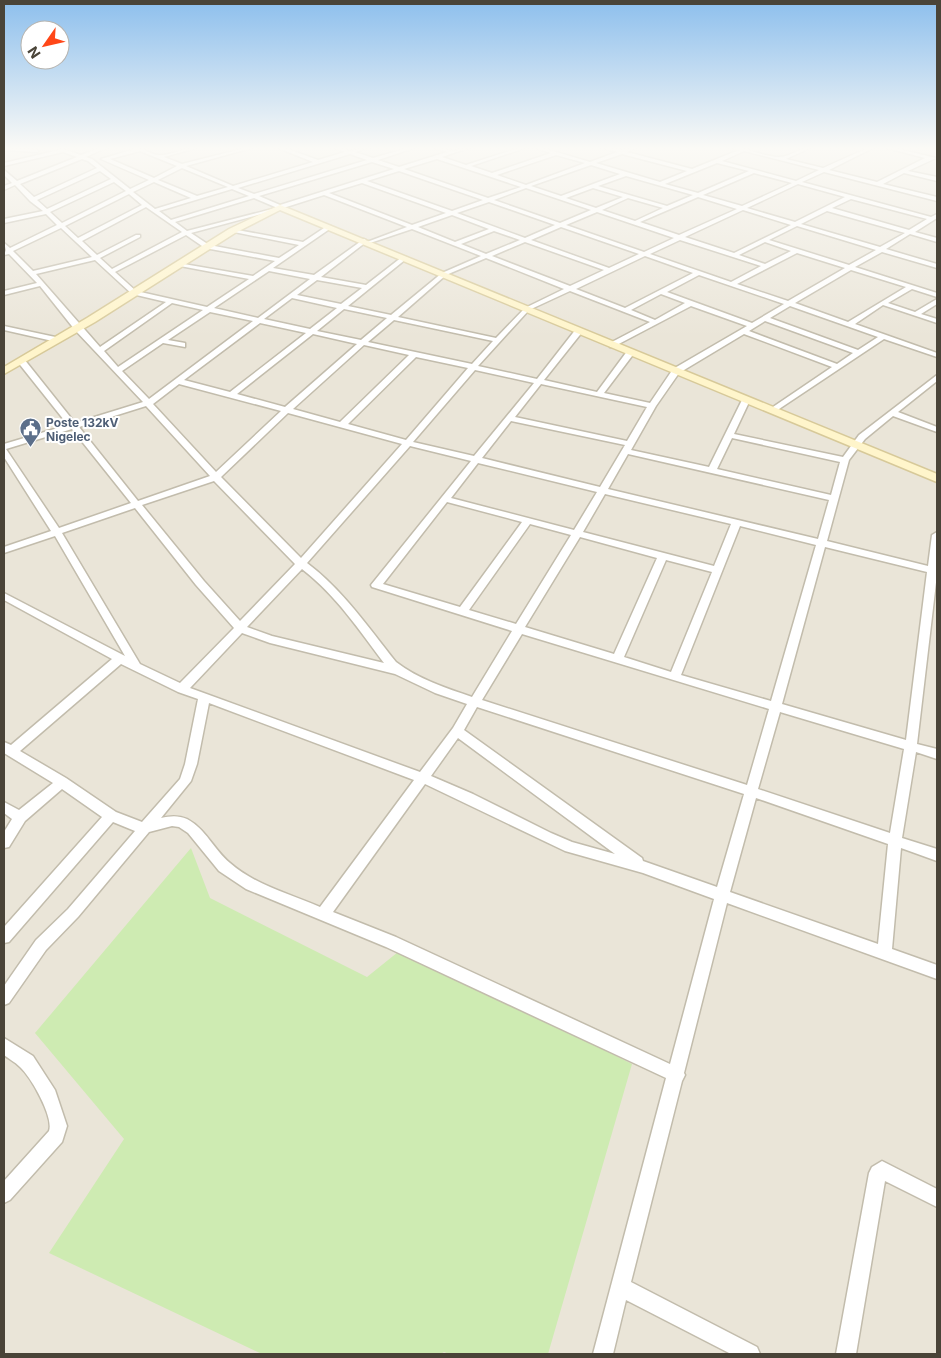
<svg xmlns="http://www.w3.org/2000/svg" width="941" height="1358" viewBox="0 0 941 1358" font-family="Inter,sans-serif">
<rect width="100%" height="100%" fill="#f6f3eb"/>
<path fill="#eae5d8" d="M4,147H937V1354H4Z"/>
<path fill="#ceebb2" d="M191,848L210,898L367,977L403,948L632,1064L548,1354H449L444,1352L441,1354H262L49,1253L124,1139L35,1033Z"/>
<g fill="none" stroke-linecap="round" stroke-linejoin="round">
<defs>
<path id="street" d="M102,147H108L86,157L92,159L130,189L149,180L101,159L135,149L133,147C143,147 150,155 159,155C170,156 186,147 199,147L164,157L182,164L249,147H255L186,166L233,186L313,162L276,147H282L318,160L345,152L333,147L350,151L370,147L355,152L373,158L411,147H417L378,160L399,167L447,152L433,147L453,151L471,147L442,157L466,165L522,147H528L471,166L492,173L551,153L533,147H539L590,162L617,152L601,147L622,150L638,147L627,152L692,169L739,150L731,147C748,147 763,157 779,157C790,157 801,147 812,147L786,159L823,168L870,147H875L829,170L877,182L925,158L883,147H890L936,158L908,171L937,177V181L904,173L883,184L937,197V201L824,172L802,182L931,217L937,214V218L915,232L937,238V242L910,234L886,249L937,264V268L882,252L855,267L937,293V297L912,289L888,303L915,312L937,299V304L921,314L937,319V323L883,305L855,324L937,353V357L884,339L773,413L769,411L770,409L832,367L744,334L679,373L656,406L631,450L709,467L742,400L746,398L750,400L734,434L843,457L859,435L937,375V381L898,412L937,427V432L893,416L865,439L849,460L827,541L928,566L932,535L937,532V574L917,744L937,749V759L916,752L902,838L937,849V861L901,848L892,949L937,965V979L727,903L684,1073L685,1075L682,1081L631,1282L757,1347L760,1354H731L626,1300L613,1354H593L666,1078L386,947L246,889L219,871L188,833L179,827L172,826L149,832L78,917L46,950L9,1003L4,1005V986L36,940L68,909L135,831L113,822L9,942L4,943V927L102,817L62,789L25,821L9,847L4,848V832L12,819L4,813V802L19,810L53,783L4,753V742L11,745L112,659L4,600V593L125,656L55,536L4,553V547L51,531L4,457V444L68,425L17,361L24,359L75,423L143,402L75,330L40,286L4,295V291L37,283L9,254L4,255L6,250L4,243L10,248L57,225L46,214L4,223V219L43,211L30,201L15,185L4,190V186L12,183L4,175V170L17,181L77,157L63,152L4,166V163L63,149L81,155ZM140,151L177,166L154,178L110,159ZM744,151L819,170L796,181L722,161ZM350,154L367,160L254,194L238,188ZM622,154L687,171L660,182L596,163ZM556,155L585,163L526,185L497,175ZM82,159L88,161L97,168L34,197L20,184ZM437,159L521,187L488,198L404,169ZM372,162L394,169L280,205L259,196ZM717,163L749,171L698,193L665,184ZM591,165L620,174L561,196L531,186ZM182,168L228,187L197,196L158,180ZM100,171L111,179L47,209L37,200ZM399,171L483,200L452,211L367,181ZM754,173L792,183L742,206L703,195ZM626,176L693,195L667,206L598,186ZM114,182L126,191L62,223L50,212ZM154,182L191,198L155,209L133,192ZM362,183L446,213L412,225L329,193ZM798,184L845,197L795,222L747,208ZM526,188L591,210L560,223L494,200ZM593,188L623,197L596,208L566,198ZM232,189L249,196L171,220L159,211ZM129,194L142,205L78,238L65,226ZM324,195L407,227L367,242V244L412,229L481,256L442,273L391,315L348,306L406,259V257H402L366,285L321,277L366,242V240L364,239L314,275L273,268L331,228V226H327L303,242L232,229L229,231L299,245L279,258L209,245L191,233L276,210V208L187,231L175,222L254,198L280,209ZM698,197L737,209L679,235L640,222ZM628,198L663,208L635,221L602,210ZM851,199L927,219L909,230L832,208ZM489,202L555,225L525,238L457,213ZM146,207L182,232L112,269L100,258L140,237V235H136L97,255L82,241ZM743,210L791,225L734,253L685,237ZM827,211L905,233L880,247L801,224ZM597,212L674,238L644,252L566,225ZM452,215L489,229L455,242L418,227ZM797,226L876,250L849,265L769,240ZM561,227L639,254L609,268L531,240ZM61,228L92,257L33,271L13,251ZM494,231L520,240L486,254L461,244ZM186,235L205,248L275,261L253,276L178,263V265L180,266L249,279L207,307L136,291L115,272ZM680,240L761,266L731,282L650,254ZM525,242L604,270L570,286L492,256ZM765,242L791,251L765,264L739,255ZM797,253L845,268L788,301L737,284ZM645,256L693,273L625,308L576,289ZM486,258L564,289L525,308L496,338L398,317L446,275ZM95,260L132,294L166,302L100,347L36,274ZM851,270L906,287L848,322L795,303ZM269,271L310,279L258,318L214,308ZM699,275L784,304L752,323L667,292ZM317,280L362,288L341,304L297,295ZM570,291L650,322L610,343V347H613L691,306L747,326L673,369L650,403L604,393L635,352L631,350H628L597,392L544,380L583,331L579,329H576L537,379L478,366L529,310ZM661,294L685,303L655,320L631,310ZM292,298L337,308L310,329L264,319ZM172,303L203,310L118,367L104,351ZM790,306L878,337L858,350L770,318ZM344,309L387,318L361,340L317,331ZM210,312L253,321L149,399L122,371L163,343L185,347V343L168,340ZM394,320L493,341L472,364L368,342ZM765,321L853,353L837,364L749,331ZM260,323L306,333L230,392L184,380ZM313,334L357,344L285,407L237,394ZM364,345L409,355L340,422L293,409ZM416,357L468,368L406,440L348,424ZM475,370L534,383L474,456L413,442ZM179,384L281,411L216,472L153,404ZM541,384L647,407L627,441L515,417ZM146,406L210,476L138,501L79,427ZM288,413L402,444L301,558L221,477ZM511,421L625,445L600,487L482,458ZM72,429L131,503L59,528L6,449ZM732,438L840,462L831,495L717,469ZM410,446L471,461L371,585L372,587L512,631L472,697C446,688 418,679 396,662C368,627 343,590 307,563ZM628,454L829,500L818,539L608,489ZM478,463L597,492L574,530L451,498ZM214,481L295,564L240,621L204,581L142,505ZM605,494L731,524L714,566L583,532ZM447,502L522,522L460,607L383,584ZM135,508L196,585L234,628L180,683L140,664L62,533ZM530,524L571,535L516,624L469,610ZM740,526L816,545L771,701L681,675ZM580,537L657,558L614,654L525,627ZM825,547L927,572L906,740L782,704ZM666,560L712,572L671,672L624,657ZM302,569C336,595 359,630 384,663L272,636L247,627ZM242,633L270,643L395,674L435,693L467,704L453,728L420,772L190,688ZM522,634L769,709L747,785L482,700ZM121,664L178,692L198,699L185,764L180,779L142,822L116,812L66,778L20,751ZM209,703L414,780L320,907C290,894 255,885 230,863C214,850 206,829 187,819C178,815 170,816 161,818L191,781L197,764ZM477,707L744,794L717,887L643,861L642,858L464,730ZM780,712L904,749L890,833L758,789ZM458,738L615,854L572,842L551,833L473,794L431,776ZM425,784L565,851L643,873L714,899L670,1064L396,937L333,912ZM756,798L888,844L878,944L730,892Z
M4,148L37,150L39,151L37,152L4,150Z
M4,326L60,338L61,340L57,342L4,330Z
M4,1038L33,1056L55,1090L67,1126L62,1142L10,1200L4,1203V1181L49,1131C54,1117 31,1077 20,1067C15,1062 9,1059 4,1055Z
M882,1161L937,1189V1207L885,1181L856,1354H836L869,1173L872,1167Z"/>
<path id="secondary" d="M280,205L937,474V482L280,210L235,233L95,322L4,374V367L87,318L229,229Z"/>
</defs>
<use href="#street" stroke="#c2bcac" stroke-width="3"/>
<use href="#secondary" stroke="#d7c999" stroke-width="3"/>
<use href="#street" fill="#fff" fill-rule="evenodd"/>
<use href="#secondary" fill="#fff5cb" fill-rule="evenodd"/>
</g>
<linearGradient id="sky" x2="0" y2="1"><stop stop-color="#8dbfed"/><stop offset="0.44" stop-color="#fbfaf6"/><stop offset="1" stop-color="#fbfaf6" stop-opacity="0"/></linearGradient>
<rect width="941" height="337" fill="url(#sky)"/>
<defs>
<symbol id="civic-pin" viewBox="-11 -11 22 30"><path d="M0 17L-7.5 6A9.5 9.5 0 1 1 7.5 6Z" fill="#5c6f8a" stroke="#fff"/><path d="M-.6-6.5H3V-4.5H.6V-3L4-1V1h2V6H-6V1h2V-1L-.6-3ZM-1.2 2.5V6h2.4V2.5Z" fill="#fff"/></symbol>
</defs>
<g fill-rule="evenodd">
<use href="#civic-pin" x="18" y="416" width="25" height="34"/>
</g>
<g text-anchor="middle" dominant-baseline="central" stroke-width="4" stroke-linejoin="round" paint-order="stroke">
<g font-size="12" font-weight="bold" fill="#4e5e75" stroke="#fff" text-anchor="start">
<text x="46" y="422">Poste 132kV<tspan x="46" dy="14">Nigelec</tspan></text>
</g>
</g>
<rect width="941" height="1358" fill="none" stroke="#4a4438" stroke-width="10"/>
<g transform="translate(45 45) rotate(236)"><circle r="24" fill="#ffffff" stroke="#b7b4af"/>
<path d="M0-4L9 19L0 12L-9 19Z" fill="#ff4718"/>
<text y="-8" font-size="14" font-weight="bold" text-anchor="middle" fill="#4a4438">N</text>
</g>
</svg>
